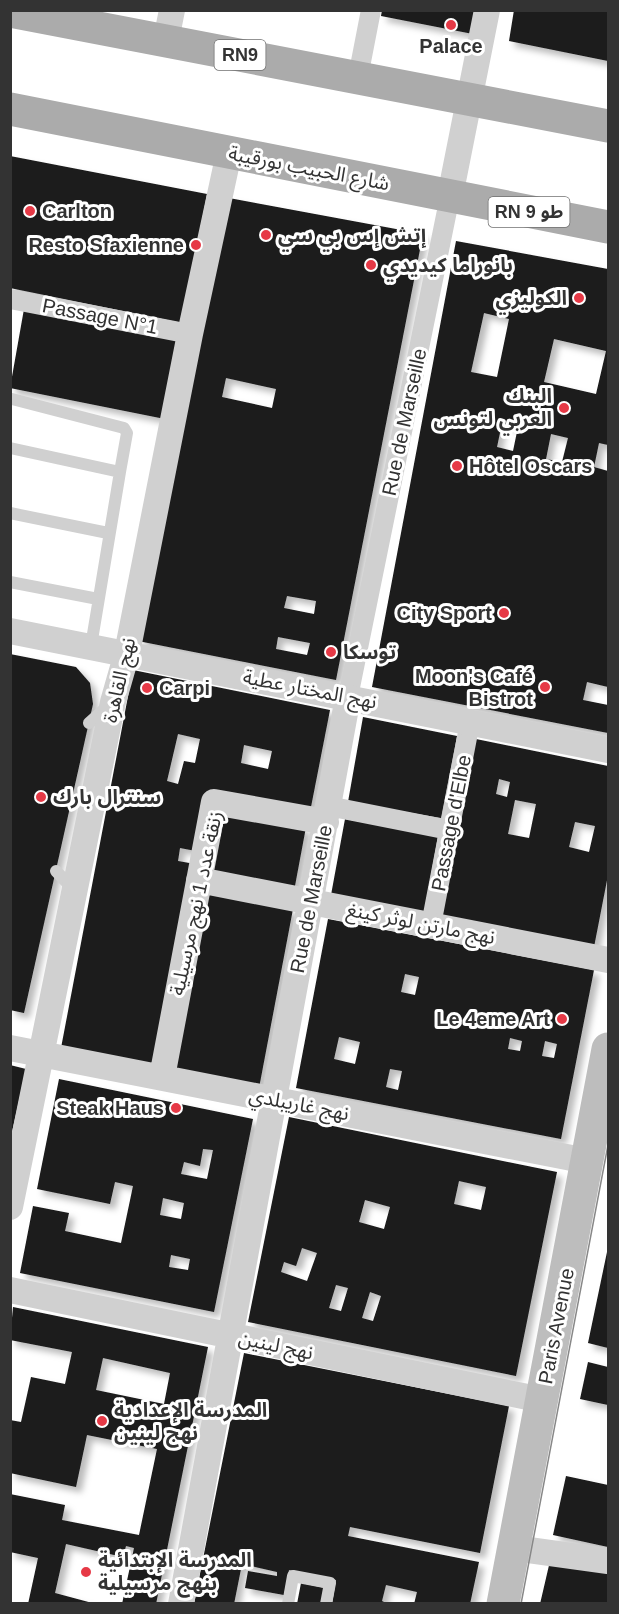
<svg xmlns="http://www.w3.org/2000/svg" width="619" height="1614" viewBox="0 0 619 1614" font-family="Arial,'Noto Sans Arabic',sans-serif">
<defs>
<filter id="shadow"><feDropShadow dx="5.5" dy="5.5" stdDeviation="3" flood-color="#0004"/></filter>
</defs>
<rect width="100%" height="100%" fill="#fff"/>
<path fill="#1a1a1a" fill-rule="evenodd" filter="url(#shadow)" d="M382,10H478L473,34L381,16Z
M514,10H608V61L509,41Z
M10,156L207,194L182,323L10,288Z
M229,198L423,234L336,680L138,641ZM226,378L276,389L272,408L222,397ZM287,596L316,601L314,614L284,608ZM278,637L310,643L307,655L276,649Z
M456,241L608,269V445L599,443L594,467L608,471V687L587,682L583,700L608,705V733L372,687ZM484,313L509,319L497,377L471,372ZM554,339L606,351L596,394L544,382ZM502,423L518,427L513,451L497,447ZM551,434L568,438L562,462L546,459Z
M24,309L181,341L165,419L10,388Z
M10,654L76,667L90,683L93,704L24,1013L10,1010Z
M133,670L330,710L310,812L208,793L196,851L180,848L178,861L195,864L156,1067L61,1048ZM178,734L200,739L195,763L184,761L178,784L167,781ZM244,745L272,751L268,769L241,763Z
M363,717L457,736L441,818L348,802Z
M476,739L608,766V875L594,947L442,916ZM499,779L510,782L507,797L496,794ZM515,800L536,804L529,838L508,834ZM575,822L595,826L589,852L569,847Z
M221,811L306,827L294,891L209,874Z
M345,819L438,836L424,913L331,895Z
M205,892L293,909L259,1088L171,1071Z
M328,919L594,970L561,1139L296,1088ZM405,974L419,977L415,995L401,992ZM339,1037L360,1042L355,1064L334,1059ZM510,1038L522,1041L520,1051L508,1049ZM545,1041L557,1044L554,1058L542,1056ZM390,1069L402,1071L398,1090L386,1087Z
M10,1065L26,1069L10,1141Z
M59,1079L253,1119L214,1312L20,1273L33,1206L69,1213L65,1231L121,1243L133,1186L115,1182L110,1204L37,1189ZM203,1149L213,1150L207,1179L181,1174L184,1162L200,1166ZM163,1198L184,1203L181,1219L160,1215ZM171,1255L190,1259L188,1270L169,1267Z
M289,1117L557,1172L516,1376L248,1322ZM459,1181L486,1187L481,1210L454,1204ZM365,1200L390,1207L384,1229L359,1222ZM302,1248L317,1253L307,1281L281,1272L284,1262L296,1266ZM336,1285L348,1288L341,1311L329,1308ZM370,1292L381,1296L373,1321L362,1318Z
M607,1252L608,1253V1348L588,1343Z
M13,1307L208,1347L156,1604H122L134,1548L126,1546L123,1557L66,1544L55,1593L96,1604H28L38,1558L10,1552V1494L65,1505L62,1520L139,1535L157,1449L87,1435L76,1487L10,1473V1420L21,1422L31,1377L65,1384L72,1352L10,1340ZM103,1358L170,1373L164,1404L96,1390Z
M244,1353L509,1406L480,1553L350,1527L348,1536L479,1562L470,1604H414L417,1592L386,1585L382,1601L388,1604H332L336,1580L289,1570L284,1595L245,1588L248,1571L277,1576V1572L242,1564L234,1604H194Z
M588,1362L608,1367V1405L580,1399Z
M566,1476L608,1485V1547L553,1535Z
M550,1561L608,1571V1604H540Z
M301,1583L325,1588L322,1604H297Z"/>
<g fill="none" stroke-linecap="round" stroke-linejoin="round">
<path stroke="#d0d0d0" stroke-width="12" d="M12,399L124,428L127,433L120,472
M10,448L120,472L91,646
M10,513L108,533
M10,582L98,599
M89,723L108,706
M56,871L74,890
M288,1604L293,1576L330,1583L326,1604"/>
<path stroke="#d0d0d0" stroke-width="20" d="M358,77L371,10
M10,299L190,334
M348,697L450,196
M328,806L449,830
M431,925L470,722"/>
<path stroke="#d0d0d0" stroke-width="26" d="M166,40L172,10
M450,196L487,10
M10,631L608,750
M199,880L608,960
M10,1048L587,1161
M162,1077L214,802L326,822
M10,1207L113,702L127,653L190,334L229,153
M10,1290L542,1400
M514,1548L608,1561
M181,1604L348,697"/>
<path stroke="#bdbdbd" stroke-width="33" d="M503,1604L608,1049"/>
<path stroke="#ababab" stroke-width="33" d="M10,11L608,126
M10,109L608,227"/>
<path stroke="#888" stroke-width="1.5" d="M521,1604L608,1145"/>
</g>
<g fill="#e63946" stroke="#fff" stroke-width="2">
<circle cx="451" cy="25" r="6"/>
<circle cx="30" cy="211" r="6"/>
<circle cx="266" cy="235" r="6"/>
<circle cx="196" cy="245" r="6"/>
<circle cx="371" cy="265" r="6"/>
<circle cx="579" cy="298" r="6"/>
<circle cx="564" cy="408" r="6"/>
<circle cx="457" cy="466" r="6"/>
<circle cx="504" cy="613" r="6"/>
<circle cx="331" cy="652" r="6"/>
<circle cx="545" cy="687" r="6"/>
<circle cx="147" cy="688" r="6"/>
<circle cx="41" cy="797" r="6"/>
<circle cx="562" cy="1019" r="6"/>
<circle cx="176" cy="1108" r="6"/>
<circle cx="102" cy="1421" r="6"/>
<circle cx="86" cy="1572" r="6"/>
</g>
<g text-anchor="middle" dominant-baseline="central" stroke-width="6" stroke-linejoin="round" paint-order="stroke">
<g fill="#fff" stroke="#707070" stroke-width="1.5">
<rect x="214.5" y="40" width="51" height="30" rx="4.5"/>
<rect x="488.5" y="197" width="81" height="30" rx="4.5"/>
</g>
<g font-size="18" font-weight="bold" fill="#333">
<text x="240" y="55">RN9</text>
<text x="529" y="212">RN 9 طو</text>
</g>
<g font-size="20" font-weight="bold" fill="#333" stroke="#fff" text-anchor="start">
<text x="451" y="46" text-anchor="middle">Palace</text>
<text x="42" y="211">Carlton</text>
<text x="278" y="235">إتش إس بي سي</text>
<text x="184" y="245" text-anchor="end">Resto Sfaxienne</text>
<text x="383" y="265">بانوراما كيديدي</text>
<text x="567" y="298" text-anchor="end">الكوليزي</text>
<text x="552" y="396" text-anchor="end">البنك<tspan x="552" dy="23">العربي لتونس</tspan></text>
<text x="469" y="466">Hôtel Oscars</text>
<text x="492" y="613" text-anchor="end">City Sport</text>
<text x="343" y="652">توسكا</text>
<text x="533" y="676" text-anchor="end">Moon's Café<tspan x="533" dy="23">Bistrot</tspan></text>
<text x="159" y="688">Carpi</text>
<text x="53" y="797">سنترال بارك</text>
<text x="550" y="1019" text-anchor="end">Le 4eme Art</text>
<text x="164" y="1108" text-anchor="end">Steak Haus</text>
<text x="114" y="1410">المدرسة الإعدادية<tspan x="114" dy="23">نهج لينين</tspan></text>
<text x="98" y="1560">المدرسة الإبتدائية<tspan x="98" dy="23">بنهج مرسيلية</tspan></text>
</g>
<g font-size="20" fill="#333" stroke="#fff">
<text transform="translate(309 168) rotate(11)">شارع الحبيب بورقيبة</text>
<text transform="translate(100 316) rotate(11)">Passage N°1</text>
<text transform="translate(404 422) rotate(-78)">Rue de Marseille</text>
<text transform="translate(119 680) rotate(-77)">نهج القاهرة</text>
<text transform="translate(310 689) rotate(11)">نهج المختار عطية</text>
<text transform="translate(451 823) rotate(-79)">Passage d'Elbe</text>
<text transform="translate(311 899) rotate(-79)">Rue de Marseille</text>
<text transform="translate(196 903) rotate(-78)">زنقة عدد 1 نهج مرسيلية</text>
<text transform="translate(421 923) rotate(11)">نهج مارتن لوثر كينغ</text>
<text transform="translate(299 1104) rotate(11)">نهج غاريبلدي</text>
<text transform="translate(556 1326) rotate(-79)">Paris Avenue</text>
<text transform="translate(276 1345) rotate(12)">نهج لينين</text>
</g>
</g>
<rect width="619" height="1614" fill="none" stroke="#333333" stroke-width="24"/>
</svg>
